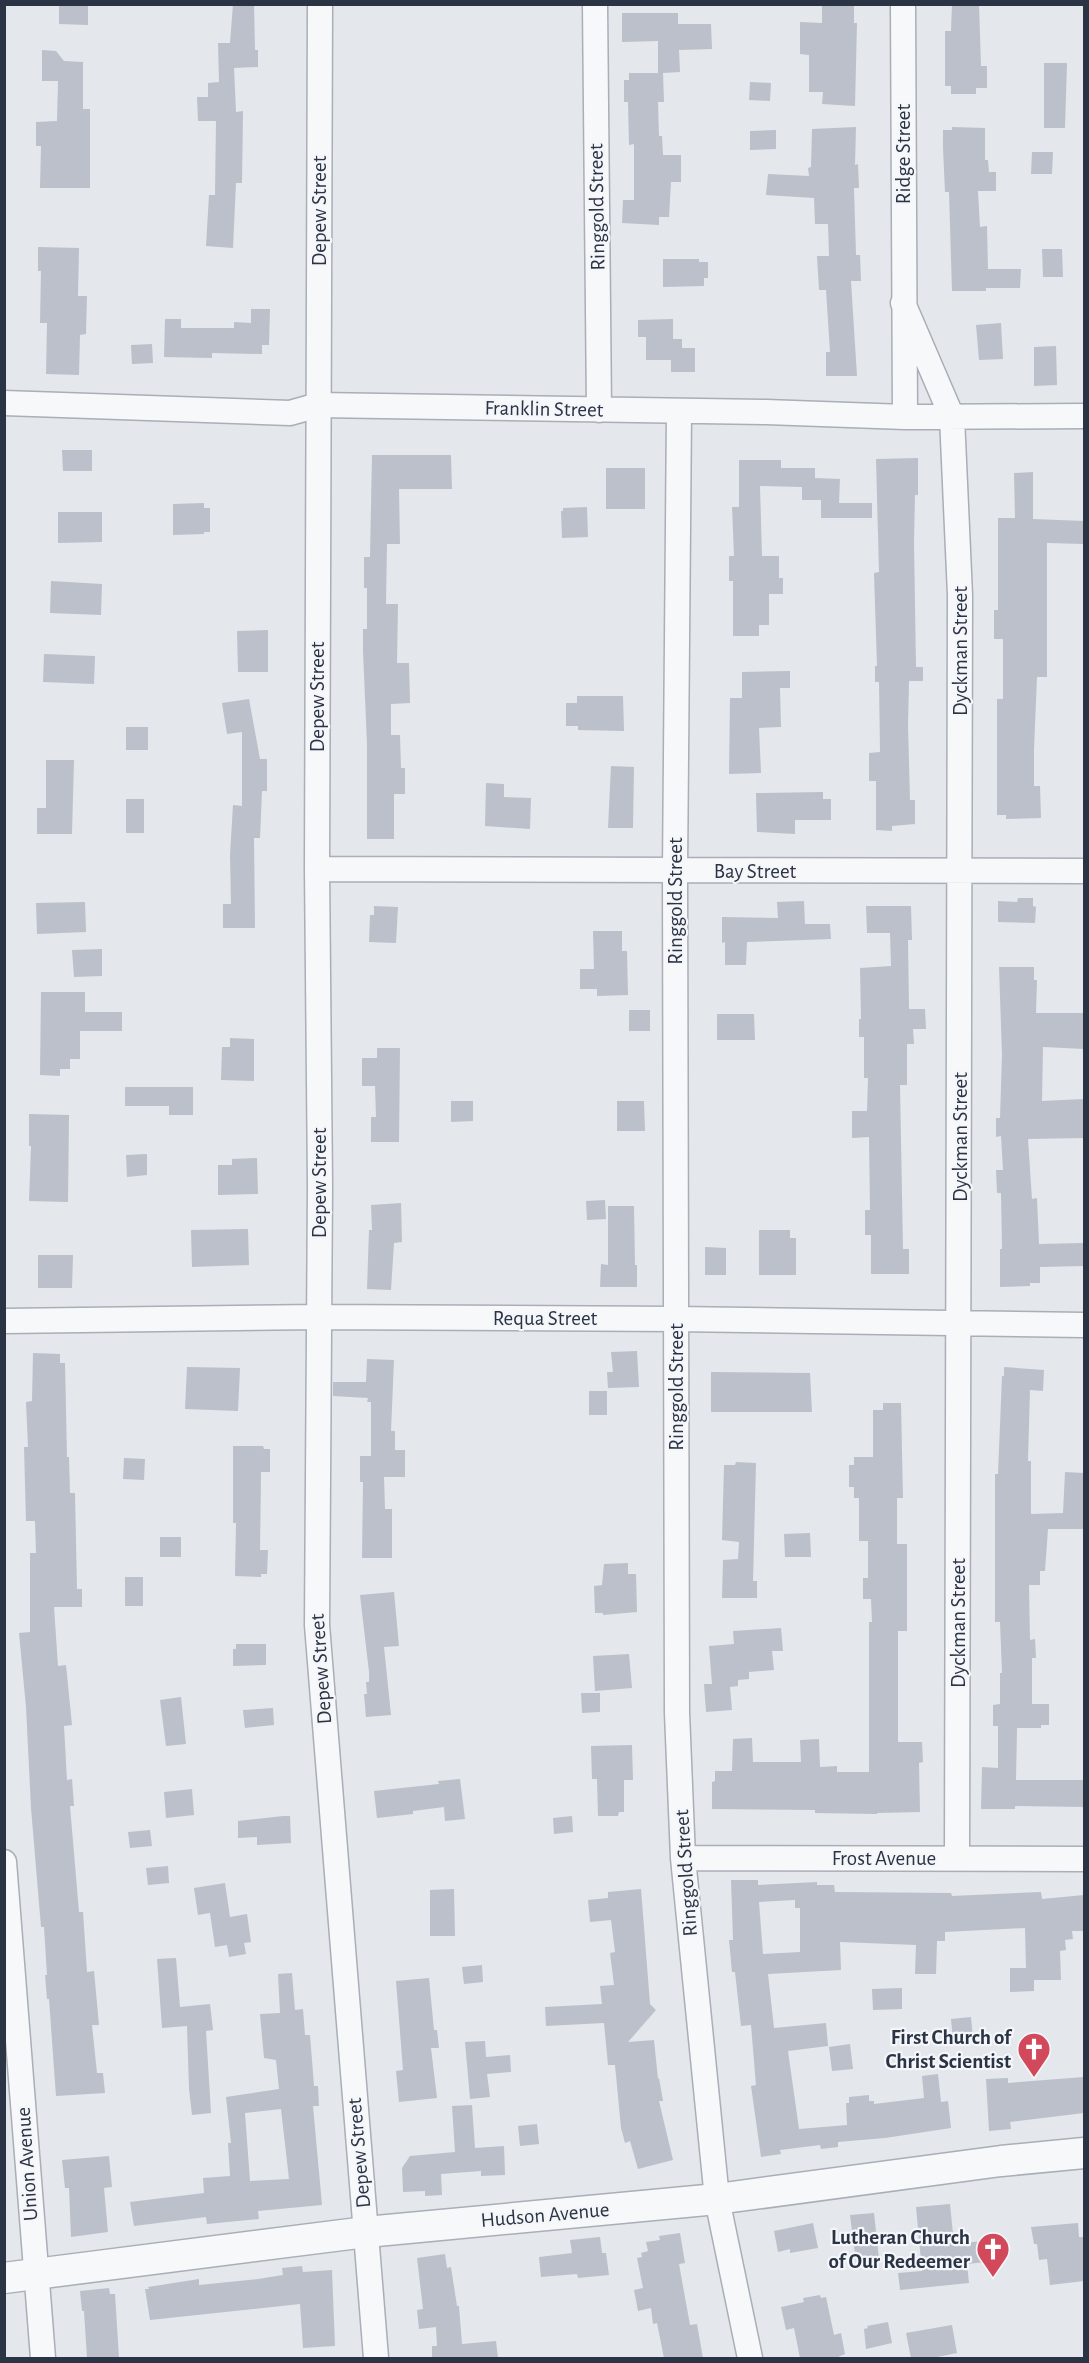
<svg xmlns="http://www.w3.org/2000/svg" width="1089" height="2363" viewBox="0 0 1089 2363" font-family="'Alegreya Sans',sans-serif">
<rect width="100%" height="100%" fill="#e4e7ec"/>
<path fill="#bbc0ca" fill-rule="evenodd" d="M59,4H88V25L59,24Z
M233,4H254L255,50H258V67L234,68L236,112L243,111L242,183H236L233,248L206,246L209,195H215L216,121H198L197,97H208V83L219,82L218,43H230Z
M822,4H854V23H857L855,106L822,104L823,92H809V55L800,54V22L822,23Z
M952,4H979L981,66H987V88H976V94H951V86H945V31H951Z
M622,13H678V24H711L712,49L679,50L680,72L663,73L664,102H658L659,136H662L663,155H681V182H671L669,217H659V225L622,223L623,200H634V144L629,145L628,102H624V80H629V73H658V41L622,42Z
M42,50L56,51L64,61L83,62V109H90V188H40L41,146H36V122L57,121L58,81H42Z
M1044,63H1067L1065,128H1044Z
M750,82L771,83L770,101L749,100Z
M856,127L855,165L858,164L859,188H854L856,255H860L861,281H851L857,376H826V352H830L826,290H819L817,256H829L828,224H815L814,198L766,195L768,174L809,176L808,168L811,167L812,129Z
M952,127L985,128V160H988L989,172H996V191H978L980,227L987,226L988,269H1021L1020,288H986V291H952L949,192H945L943,148V130H952Z
M776,130V149L750,150V131Z
M1032,152H1053L1052,174H1031Z
M38,247L79,248L78,296H87L86,334L80,335L79,375L46,374L47,323H40L41,271H38Z
M1042,249H1062L1063,277H1043Z
M663,259H699V262H708V278H704V286L663,287Z
M251,309H270L269,345H262V354L212,353V358L164,357L165,319H181V328H234V322L251,323Z
M673,319V339H682V348H695V372H671V360H646V337H638V320Z
M1001,323L1003,359L979,360L976,325Z
M152,344L153,363L132,364L131,345Z
M1056,346L1057,385L1034,386V347Z
M62,450H92V471H63Z
M372,455H451L452,489H399L400,544H387L386,604H398L397,663H409L410,703L391,704V735H400L401,768H405V794H394V839H367V744L363,652V629H367V588H364V557H370Z
M918,458V495H915L914,543L916,667H923V681H909L908,726L910,800H915V824L892,826V831L876,830V781H869V753L880,752L879,682H875V666H877L874,573L879,572L876,459Z
M739,460H781V468H815V478L840,479L839,503H872V518H821V500H802V487L760,486L762,556H779V578H783V594H769V625H759V636H733V581H729V556H734L732,507H739Z
M606,468H645V509H606Z
M1033,472V519L1084,521V544L1047,543V677H1037L1034,749V786H1040L1041,818L1006,819V815H997V699H1003V639H994V610H998V518H1015L1014,473Z
M204,503V508H210V532H204V534L173,535V504Z
M587,507L588,537L562,538L561,511H563V508Z
M58,512H102V542L58,543Z
M51,581L102,584L101,615L50,613Z
M268,630V672H238L237,631Z
M44,654L95,656L94,684L43,682Z
M790,671V688H780L781,727L759,728L761,773L729,774L730,698H742V672Z
M577,696H623L624,731L578,730V726H566V703H577Z
M249,699L260,759H267V791H262L260,838H254L255,928H223V904H231L230,855L233,805L242,806V732L227,734L222,703Z
M126,727H148V750H126Z
M46,760H74L72,834H37V808H46Z
M611,766L634,767L633,828H608Z
M486,783L504,784V797L531,798L530,829L485,826Z
M823,792V799H831V820H795V834L757,832L756,793Z
M126,799H144V833H126Z
M1018,898H1033V906L1036,907L1035,923L998,922V901L1017,902Z
M804,901L805,924H830L831,939L747,942L746,965H725V942L722,943V917L778,918L777,902Z
M85,902L86,932L37,934L36,903Z
M374,906L398,907L396,943L369,942L370,915H374Z
M866,906H911L912,940H908L909,1009H925L926,1029H913L914,1044H907V1085H900L903,1249H909V1274H871V1235H865V1210H870L869,1137L852,1138V1111H867L868,1078H864V1037H859V1019H861L860,968L891,966L890,933H867Z
M593,931H622V951H627L628,995L597,996V989H580V969H594Z
M102,949V976L74,977L72,950Z
M999,967H1034V980H1037L1036,1013H1084V1049L1043,1047L1042,1101L1084,1099V1138L1028,1139L1032,1199L1037,1198L1039,1244L1084,1243V1266L1040,1267V1283H1030V1286L1000,1287V1249H1002L1001,1193H997L996,1170H1003L1001,1136L996,1137V1118H1000L1002,1055Z
M41,992H85V1012H122V1031H80V1059H70V1069H60V1076L40,1075Z
M629,1010H650V1031H629Z
M717,1014H754L755,1040H717Z
M230,1038L254,1039V1081L221,1080L222,1047H230Z
M377,1048H400L399,1142H371V1117H376L375,1086H362V1058H377Z
M125,1087H193V1115H169V1106H125Z
M451,1101H473V1121L451,1122Z
M617,1101H644L645,1131H617Z
M29,1114L69,1115L68,1202L29,1201L31,1146H29Z
M147,1154V1175L127,1177L126,1155Z
M257,1158L258,1194L218,1195V1165H232V1159Z
M605,1200L606,1219L587,1220L586,1201Z
M401,1203L402,1242L394,1243L391,1290L367,1289L369,1230H372L371,1205Z
M608,1206H634L635,1265H637V1287H600L601,1264L608,1265Z
M248,1229L249,1265L192,1267L191,1230Z
M759,1230H790V1238H796V1275H759Z
M705,1247L726,1248V1275H705Z
M38,1255H73L72,1288H38Z
M637,1351L639,1387L608,1388L607,1372H613L611,1352Z
M33,1353L60,1354V1363H65L67,1457H69L70,1493H75L77,1589H82V1607H54L58,1666L66,1665L72,1725L64,1726L67,1780L72,1779L74,1806H70L79,1912H83L87,1972L94,1971L99,2025H92L97,2073H103L105,2093L56,2096L49,1999H47L45,1975H47L44,1927H41L31,1808L26,1707L19,1633L30,1632V1553H36L35,1521H26L24,1447H28L26,1402L32,1401Z
M367,1359L394,1360L391,1431H395V1450H405V1477H384L385,1509H392V1558H362L363,1482H360V1456H371V1402H367L368,1398L333,1396V1382H366Z
M187,1367L240,1368L238,1411L185,1409Z
M1004,1367L1044,1370L1043,1391L1030,1390L1028,1461H1031V1514L1063,1513L1065,1472L1084,1473V1529H1048L1045,1571H1040V1585H1029L1030,1640L1035,1639L1036,1658H1032V1704H1049V1725H1041V1728H1017L1016,1780H1084V1807L1015,1806V1809H981L982,1767L998,1768V1726H993V1705L1000,1704V1673H1002L1000,1622H995V1474H998L1002,1376H1004Z
M711,1372L810,1373L812,1412H711Z
M589,1391H607V1415H589Z
M883,1403H901L903,1498H897V1544H907V1631H898V1742H922L923,1762L919,1763L920,1812L877,1813V1814L815,1813V1810L712,1809V1782L715,1781V1771H732L733,1739L752,1738L753,1762H801L800,1740L819,1739L820,1767L837,1766V1772H869V1622H872L871,1599H863V1578H868V1541H859V1498H854V1487H849V1465H854V1457H873V1410H883Z
M233,1446H263L264,1449H270V1472H261V1475L260,1550H268L267,1574H261V1577L235,1576L236,1523H233Z
M124,1458L145,1459L144,1480L123,1479Z
M736,1462L756,1463L753,1581H757V1598H722L723,1560L738,1559L739,1542L722,1540L724,1465H735Z
M810,1533L811,1557H785L784,1534Z
M160,1537H181V1557H160Z
M628,1563V1574H636L637,1612L603,1615V1613H595L594,1586L602,1585L604,1564Z
M125,1577H143V1606H125Z
M394,1592L399,1646L384,1647L391,1715L366,1717L364,1694H367L366,1682H369V1672L360,1595Z
M781,1628L783,1651H772L774,1670L749,1672V1679L738,1680V1686L730,1687L732,1710L706,1712L704,1684H712L709,1646L734,1644L733,1631Z
M236,1644H266V1665L233,1666V1649H236Z
M629,1654L632,1688L595,1691L593,1656Z
M581,1693H600V1712L582,1713Z
M181,1697L186,1744L166,1746L160,1700Z
M273,1708L274,1725L245,1728L243,1710Z
M632,1745L633,1780H624V1812H619L618,1816H598L597,1779H592L591,1746Z
M460,1779L465,1819L445,1821L444,1807L413,1811V1814L377,1818L374,1791L439,1784L438,1781Z
M192,1789L194,1815L166,1818L164,1792Z
M283,1816H290L291,1843L257,1845V1837L238,1838V1821Z
M572,1816L573,1832L554,1834L553,1818Z
M150,1830L152,1846L130,1848L128,1832Z
M168,1866L169,1883L148,1885L146,1868Z
M731,1880H758V1885L817,1882V1885H834L835,1892L951,1893L952,1896L1041,1892L1042,1899L1084,1895V1931H1072L1073,1939L1065,1940L1066,1950L1060,1951L1061,1980H1034V1991L1010,1992V1968H1026L1025,1928L945,1932V1941H937L936,1974H915L916,1945L840,1942L841,1970L768,1974L774,2028L826,2023L828,2046L788,2051L799,2129L847,2125L846,2103H849V2097L869,2095V2101H874V2104L924,2098L922,2076L938,2074L941,2102L948,2101L951,2128L885,2138L838,2142V2147L821,2149L820,2145L780,2150L781,2154L761,2157L751,2086L756,2085L751,2025L741,2026L735,1972H732L729,1940H733ZM795,1900V1908H800V1952L763,1954L759,1902Z
M225,1883L230,1917L247,1914L251,1942L244,1943L246,1954L229,1957L227,1945L215,1947L210,1913L198,1915L194,1888Z
M454,1889L455,1936H430V1890Z
M641,1889L650,2004L656,2010L628,2042L654,2040L658,2079L659,2078L663,2101H659L673,2160L638,2169L630,2141L625,2143L621,2128L615,2065H608L604,2023L546,2026L545,2007L602,2004L600,1986L614,1985L610,1953L615,1952L611,1920L590,1922L588,1900L608,1898V1892Z
M176,1958L180,2007L210,2004L213,2030L206,2031L211,2113L192,2115L189,2089L187,2026L162,2028L157,1959Z
M482,1965L483,1982L464,1984L462,1967Z
M292,1973L295,2010L303,2009L305,2035H310L314,2086H318L319,2106H313L322,2205L258,2211L259,2219L207,2224L206,2217L134,2226L130,2202L204,2193L203,2178L230,2176L228,2143H231L226,2097L279,2089L276,2060L264,2058L260,2014L280,2013L278,1974ZM281,2109L289,2179L250,2181L245,2113Z
M429,1978L434,2030H437L439,2048H431L437,2098L399,2102L396,2071L403,2070L396,1981Z
M902,1988V2009L873,2010L872,1989Z
M971,2017L973,2038L953,2040L951,2019Z
M485,2041L486,2057L510,2055L511,2072L487,2074L490,2097L470,2099L465,2042Z
M850,2044L853,2069L832,2071L829,2047Z
M1084,2077V2113L1010,2122L1011,2129L989,2131L986,2079L1008,2078V2083Z
M472,2105L475,2148L504,2146L505,2175L481,2176V2171L441,2174L442,2195L425,2196V2191L403,2192L402,2168L410,2156L455,2152L452,2106Z
M537,2124L539,2144L520,2146L518,2126Z
M109,2156L112,2187L104,2188L108,2232L71,2237L69,2188H65L62,2160Z
M950,2204L954,2244L1002,2239L1004,2260L967,2264L969,2283L900,2290L898,2273L922,2271L916,2207Z
M874,2213L879,2259L856,2262L850,2215Z
M813,2223L818,2248L790,2253V2249L778,2252L774,2231Z
M1078,2223L1079,2237H1084V2281L1050,2285L1047,2259L1039,2260L1037,2244H1034L1031,2227Z
M680,2233L685,2263L679,2264L690,2325L697,2324L703,2358H664L657,2323L653,2324L651,2308L638,2311L634,2290L643,2288L637,2258L642,2257L641,2253L648,2251L646,2242L660,2240L659,2236Z
M600,2237L602,2253H606L609,2275L578,2278L577,2274L541,2277L539,2257L572,2253L570,2240Z
M445,2254L447,2268L451,2267L457,2306H459L462,2344L496,2341L498,2358H432V2346H437L436,2327L419,2329L417,2310L423,2309L417,2258Z
M302,2266L303,2272L332,2270L335,2346L303,2348L300,2304L150,2320L145,2289H149L148,2287L199,2279V2285L258,2279L283,2275L282,2268Z
M109,2288L110,2294H115L119,2358H87L84,2311H82L80,2291Z
M820,2295L821,2298L826,2297L834,2335L841,2333L845,2354L838,2357L839,2358H800L794,2328L786,2330L781,2307L804,2302L803,2298Z
M888,2322L892,2343L866,2349L864,2329L868,2328L867,2326Z
M952,2325L957,2353L932,2358H911L906,2333Z"/>
<g fill="none" stroke-linecap="round" stroke-linejoin="round">
<defs>
<path id="minor" d="M320,4L317,869L320,1185L317,1625L376,2358
M595,4L599,410
M903,4L905,417
M903,303L952,417L960,595L957,1858
M4,403L290,413L318,405L766,412L905,417L1084,416
M679,411L675,871L677,1713L683,1858L717,2199L750,2358
M317,869L1084,871
M4,1321L318,1317L676,1319L1084,1325
M683,1858L1084,1859
M4,1862L43,2358"/>
<path id="tertiary" d="M4,2278L366,2232L717,2199L1001,2161L1084,2153"/>
</defs>
<use href="#minor" stroke="#a9aeb7" stroke-width="27"/>
<use href="#tertiary" stroke="#a9aeb7" stroke-width="33"/>
<use href="#minor" stroke="#f7f8fa" stroke-width="24"/>
<use href="#tertiary" stroke="#f7f8fa" stroke-width="30"/>
</g>
<defs>
<symbol id="church-pin" viewBox="-11 -11 22 30"><path d="M0 17L-7.5 6A9.5 9.5 0 1 1 7.5 6Z" fill="#d1495b" stroke="#f4f6f9"/><path d="M-1.2-6h2.4v3.5h3.3v2.4h-3.3V6h-2.4V-.1h-3.3v-2.4h3.3Z" fill="#fff"/></symbol>
</defs>
<g fill-rule="evenodd">
<use href="#church-pin" x="1015" y="2030" width="38" height="52"/>
<use href="#church-pin" x="974" y="2230" width="38" height="52"/>
</g>
<g text-anchor="middle" dominant-baseline="central" stroke-width="4.5" stroke-linejoin="round" paint-order="stroke">
<g font-size="21" fill="#2b3445" stroke="#f4f6f9">
<text transform="translate(903 154) rotate(-90)">Ridge Street</text>
<text transform="translate(597 207) rotate(-91)">Ringgold Street</text>
<text transform="translate(319 211) rotate(-90)">Depew Street</text>
<text transform="translate(544 409) rotate(1)">Franklin Street</text>
<text transform="translate(960 651) rotate(-90)">Dyckman Street</text>
<text transform="translate(317 697) rotate(-90)">Depew Street</text>
<text x="755" y="871">Bay Street</text>
<text transform="translate(675 901) rotate(-90)">Ringgold Street</text>
<text transform="translate(960 1137) rotate(-90)">Dyckman Street</text>
<text transform="translate(319 1183) rotate(-90)">Depew Street</text>
<text x="545" y="1318">Requa Street</text>
<text transform="translate(676 1387) rotate(-90)">Ringgold Street</text>
<text transform="translate(958 1623) rotate(-90)">Dyckman Street</text>
<text transform="translate(321 1669) rotate(-94)">Depew Street</text>
<text x="884" y="1858">Frost Avenue</text>
<text transform="translate(686 1873) rotate(-94)">Ringgold Street</text>
<text transform="translate(359 2153) rotate(-95)">Depew Street</text>
<text transform="translate(27 2164) rotate(-94)">Union Avenue</text>
<text transform="translate(545 2215) rotate(-5)">Hudson Avenue</text>
</g>
<g font-size="21" font-weight="bold" fill="#2b3445" stroke="#f4f6f9" text-anchor="end">
<text x="1011" y="2037">First Church of<tspan x="1011" dy="24">Christ Scientist</tspan></text>
<text x="970" y="2237">Lutheran Church<tspan x="970" dy="24">of Our Redeemer</tspan></text>
</g>
</g>
<rect width="1089" height="2363" fill="none" stroke="#2b3445" stroke-width="12"/>
</svg>
